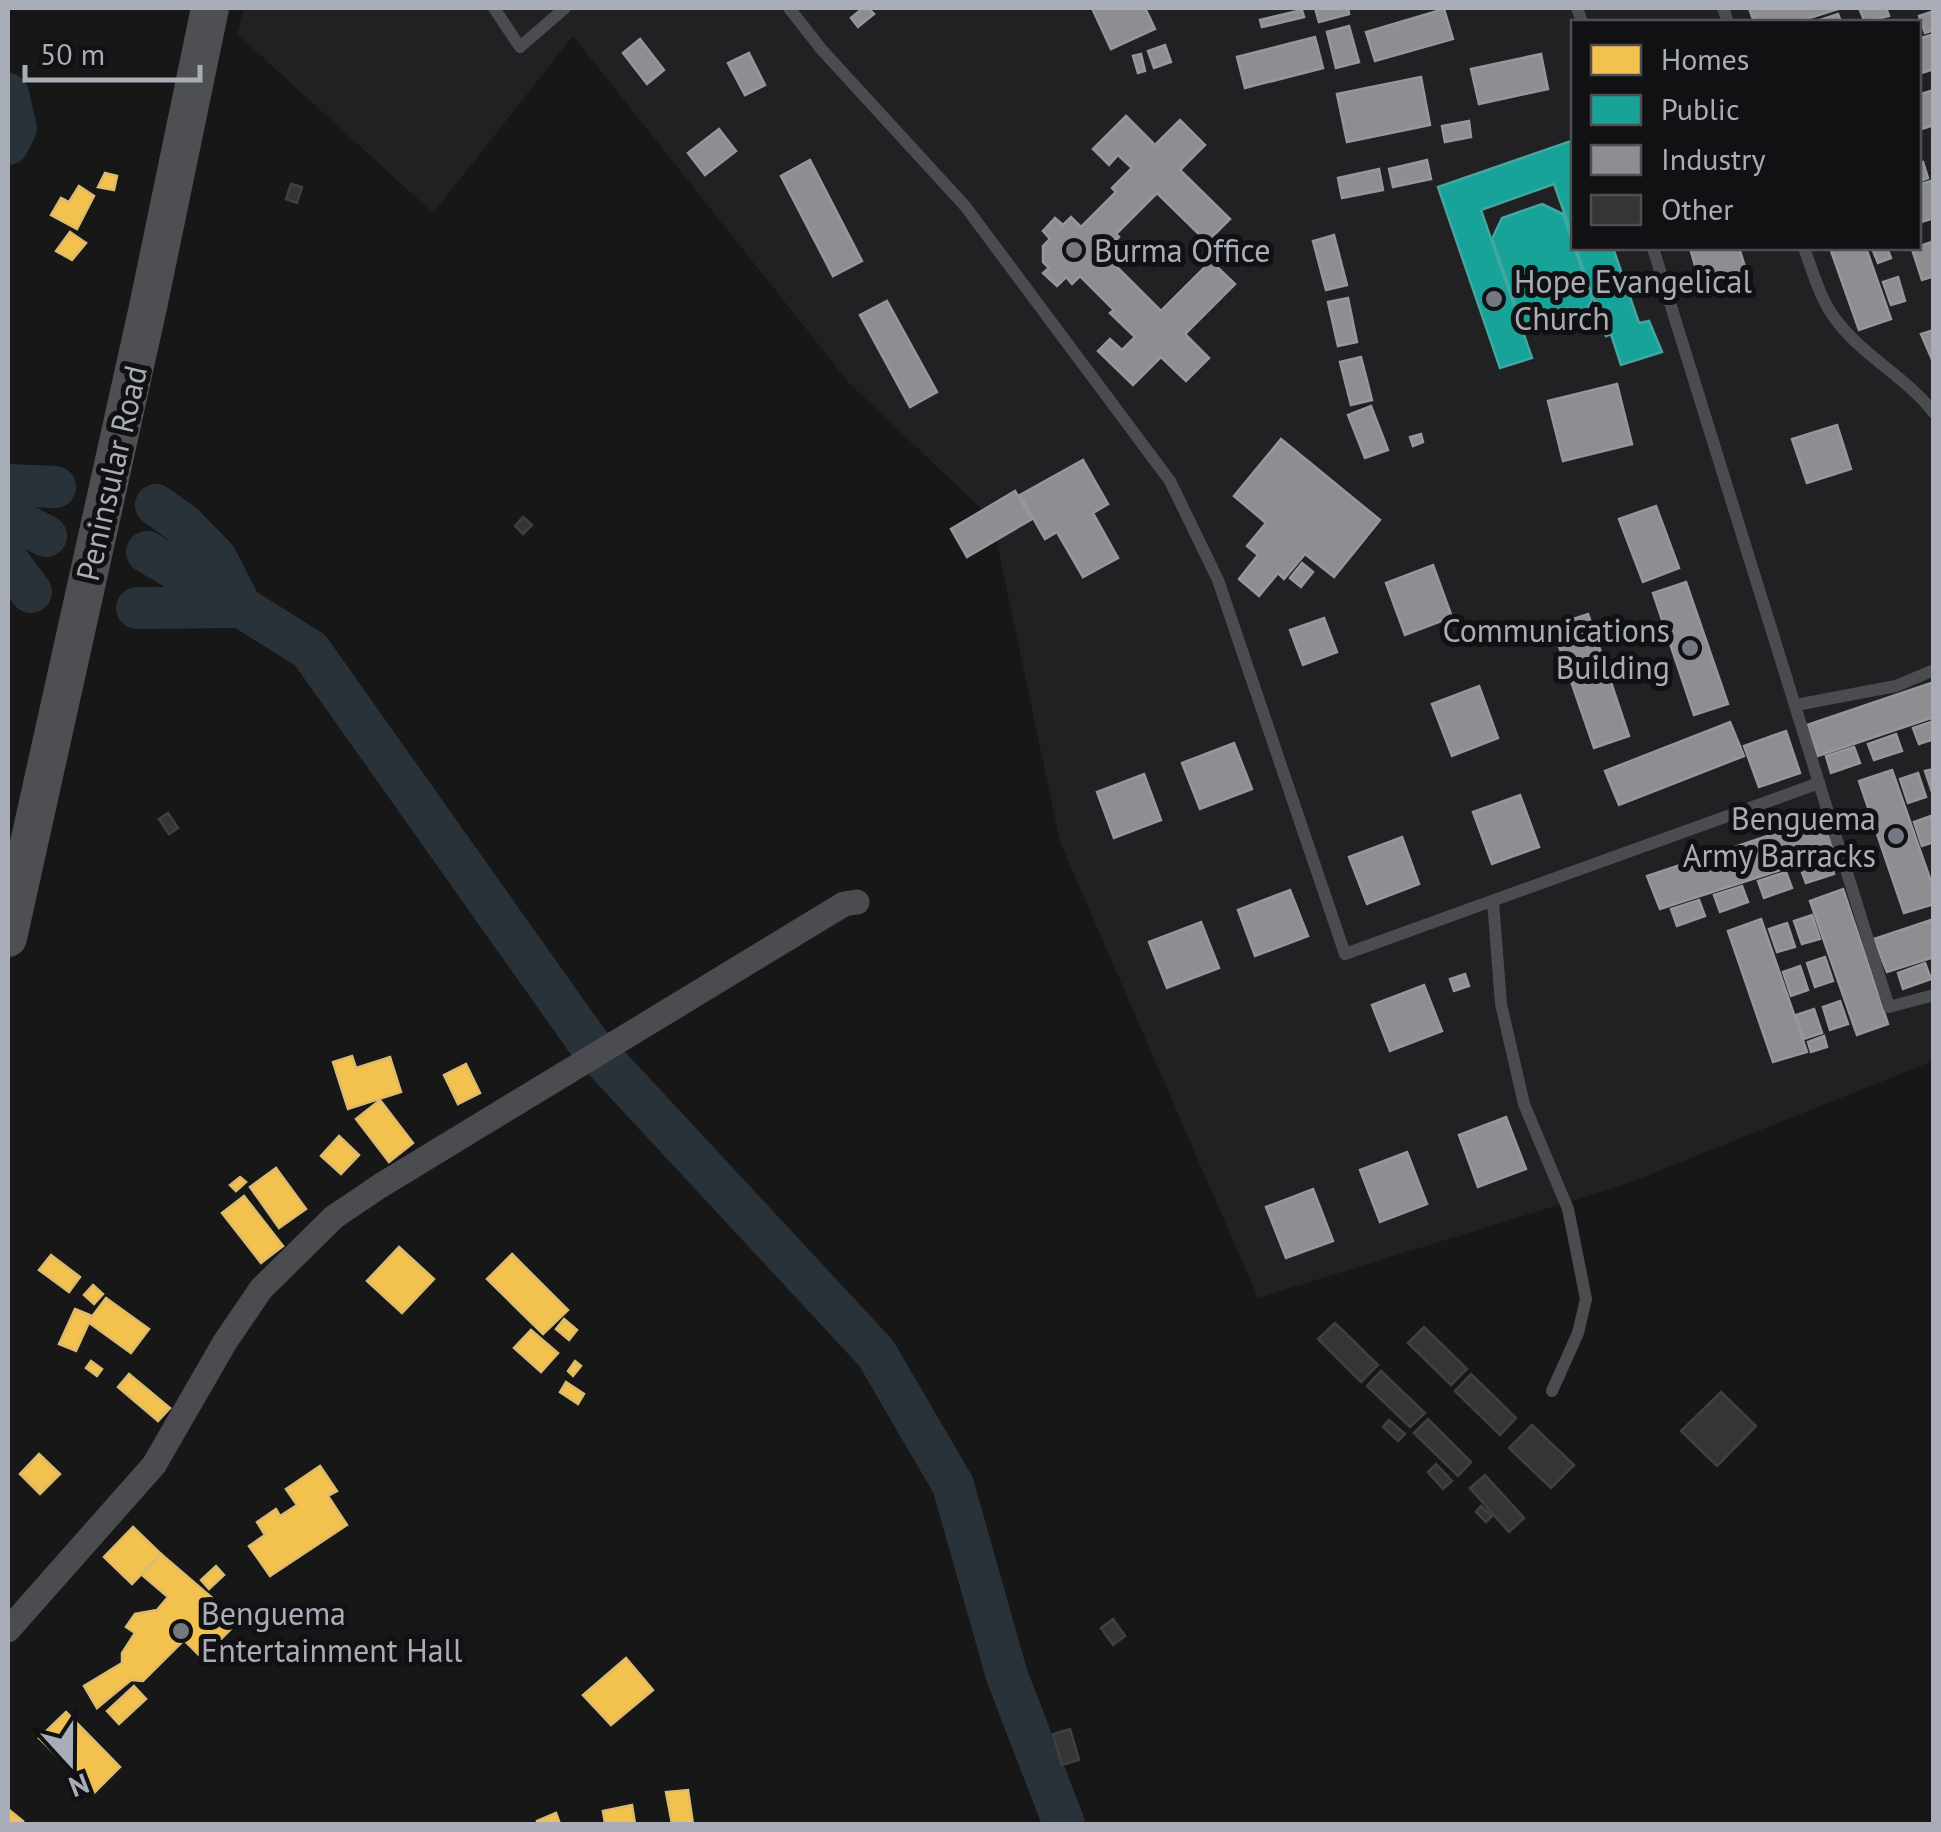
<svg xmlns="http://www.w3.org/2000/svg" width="1941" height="1832" viewBox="0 0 1941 1832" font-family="'PT Sans',sans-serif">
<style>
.built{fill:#212123;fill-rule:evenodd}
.homes{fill:#f2c14e;stroke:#dcbb6e;stroke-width:2.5}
.public{fill:#17a398;stroke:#42a6a2;stroke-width:2.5}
.industry{fill:#8d8d92;stroke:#95979d;stroke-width:2.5}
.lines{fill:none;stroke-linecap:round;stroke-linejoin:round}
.river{stroke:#2a3239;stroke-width:42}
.building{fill:#353536;stroke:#3f4043;stroke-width:2.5}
.lane{stroke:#4b4c50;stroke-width:12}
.street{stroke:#4b4c50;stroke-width:25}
.primary{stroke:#4d4f52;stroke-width:38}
.poi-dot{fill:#757880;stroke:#111113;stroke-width:4}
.labels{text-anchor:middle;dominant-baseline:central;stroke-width:10;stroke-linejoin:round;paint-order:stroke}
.poi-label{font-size:32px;fill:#a8adb8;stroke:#111113;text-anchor:start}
.street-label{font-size:32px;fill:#a8adb8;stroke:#111113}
</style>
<rect width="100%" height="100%" fill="#171717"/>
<path class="built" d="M244,8H1933V1061L1626,1184L1258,1298L1060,842L992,519L849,383L573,36L433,213L237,34ZM1574,22H1918V248H1574Z"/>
<g class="homes">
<path d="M105,173L117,176L114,190L98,187Z"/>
<path d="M79,186L94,196L77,229L51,215L61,198L69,202Z"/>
<path d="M70,232L86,243L72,260L56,251Z"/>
<path d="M352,1056L356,1068L390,1057L401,1092L348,1109L333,1062Z"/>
<path d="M466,1064L480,1093L458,1104L444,1075Z"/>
<path d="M380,1100L413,1143L389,1162L356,1119Z"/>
<path d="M339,1136L359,1155L341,1174L321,1156Z"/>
<path d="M276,1168L306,1209L279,1228L250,1187Z"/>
<path d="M240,1177L246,1182L236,1191L230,1185Z"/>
<path d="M244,1196L283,1246L261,1263L222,1213Z"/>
<path d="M399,1247L434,1279L402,1313L367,1281Z"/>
<path d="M512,1254L568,1310L543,1334L487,1279Z"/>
<path d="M51,1255L80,1277L69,1292L39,1270Z"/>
<path d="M93,1285L103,1294L94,1304L84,1295Z"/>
<path d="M106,1298L149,1329L131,1353L88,1322Z"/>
<path d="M75,1309L92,1316L76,1351L59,1344Z"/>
<path d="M564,1319L577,1330L569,1340L556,1329Z"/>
<path d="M531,1330L558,1353L541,1372L514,1348Z"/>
<path d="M91,1361L102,1369L97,1376L86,1368Z"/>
<path d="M575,1361L581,1366L573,1376L568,1371Z"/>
<path d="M129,1374L170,1408L158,1421L118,1387Z"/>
<path d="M566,1382L584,1394L578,1404L560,1392Z"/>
<path d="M39,1454L60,1474L40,1494L20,1474Z"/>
<path d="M320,1466L337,1491L328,1496L347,1525L270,1576L249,1546L265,1535L257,1522L276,1509L280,1516L297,1505L286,1489Z"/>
<path d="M133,1527L161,1554L132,1584L104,1557Z"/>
<path d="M161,1554L217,1602L213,1610L231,1629L202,1658L184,1640L143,1681L131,1680L97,1708L84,1686L122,1663V1653L135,1633L126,1627L135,1614L157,1610L168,1597L142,1575Z"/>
<path d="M216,1566L224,1575L209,1589L201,1580Z"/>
<path d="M626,1658L653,1690L611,1725L583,1695Z"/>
<path d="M134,1686L146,1699L119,1724L107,1711Z"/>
<path d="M66,1712L120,1767L94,1793L39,1738Z"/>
<path d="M688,1790L693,1824H672L666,1792Z"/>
<path d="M632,1805L635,1824H605L603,1811Z"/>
<path d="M8,1809L23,1821L20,1824H8Z"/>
<path d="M556,1813L560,1824H538L537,1821Z"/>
</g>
<g class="public">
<path d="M1574,140V240L1554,184L1481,210L1532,358L1500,368L1438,187Z"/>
<path d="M1542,204L1563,214L1592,299L1582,319L1542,333L1522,323L1492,239L1502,218Z"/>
<path d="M1576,248H1613L1639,323L1649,321L1662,352L1621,365L1611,334L1606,336Z"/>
</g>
<g class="industry">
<path d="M863,8H868L874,14L858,27L851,18Z"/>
<path d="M1092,8H1145L1155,29L1111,49Z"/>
<path d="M1315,8H1348L1349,14L1319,22Z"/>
<path d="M1749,8H1841L1797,22H1754Z"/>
<path d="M1859,8H1886L1889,16L1865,22Z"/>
<path d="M1444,9L1453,39L1375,61L1366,32Z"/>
<path d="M1302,10L1304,17L1262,27L1260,20Z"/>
<path d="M1934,11V30L1925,33L1919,16Z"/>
<path d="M1838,14L1841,22H1814Z"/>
<path d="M1349,26L1359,62L1336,68L1327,32Z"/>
<path d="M1934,34V69L1918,74V39Z"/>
<path d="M1315,37L1323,68L1245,88L1237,57Z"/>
<path d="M640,39L664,70L647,84L623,53Z"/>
<path d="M1165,45L1171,62L1154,68L1148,51Z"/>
<path d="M749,53L765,85L745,95L728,63Z"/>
<path d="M1141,54L1145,71L1138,73L1133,56Z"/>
<path d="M1541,54L1548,89L1479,104L1471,69Z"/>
<path d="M1421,77L1430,125L1347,142L1337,94Z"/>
<path d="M1934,90V125L1918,130V95Z"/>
<path d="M1126,116L1155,145L1180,120L1205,145L1180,170L1230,219L1207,242L1157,193L1116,234L1119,237L1103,253L1161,311L1211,261L1235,284L1185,334L1209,358L1186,381L1161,357L1133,385L1098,351L1110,339L1122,350L1135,337L1110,313L1114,310L1080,276L1072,284L1066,277L1057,286L1043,273L1049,268L1043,262V246L1050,239L1043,231L1055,218L1063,225L1071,217L1081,227L1116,192L1112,188L1132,168L1118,155L1109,165L1093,149Z"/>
<path d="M1469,121L1471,137L1445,142L1442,126Z"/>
<path d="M719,129L736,151L705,175L688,153Z"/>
<path d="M810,160L862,261L833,276L781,176Z"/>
<path d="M1427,160L1431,179L1393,187L1389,169Z"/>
<path d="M1923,162L1928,178L1918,182V163Z"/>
<path d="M1379,169L1383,190L1342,198L1338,178Z"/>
<path d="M1934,180V218L1918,223V185Z"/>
<path d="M1334,235L1347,285L1326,290L1313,241Z"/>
<path d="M1934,241V276L1922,280L1912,249Z"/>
<path d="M1690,248H1739L1747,273L1701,286Z"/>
<path d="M1830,248H1866L1891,319L1859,330Z"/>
<path d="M1872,248H1887L1891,258L1878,263Z"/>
<path d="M1898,277L1905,301L1891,305L1883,282Z"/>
<path d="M1348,298L1357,342L1338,346L1328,302Z"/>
<path d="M887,301L937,392L910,407L860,315Z"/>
<path d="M1934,330V364L1921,334Z"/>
<path d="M1361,357L1372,400L1351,405L1340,362Z"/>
<path d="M1617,384L1632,444L1563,461L1548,401Z"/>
<path d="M1371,406L1388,450L1365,458L1348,415Z"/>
<path d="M1837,425L1851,469L1807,483L1792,439Z"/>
<path d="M1421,434L1423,442L1413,446L1410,437Z"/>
<path d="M1281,439L1380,520L1334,577L1305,554L1284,579L1278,573L1259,596L1239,579L1258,555L1247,546L1266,523L1234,496Z"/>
<path d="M1083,460L1108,504L1093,513L1118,558L1083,577L1057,532L1045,539L1020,495Z"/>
<path d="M1015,491L1032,519L967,557L951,529Z"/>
<path d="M1656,506L1679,568L1643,582L1619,519Z"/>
<path d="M1302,563L1313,572L1301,587L1290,578Z"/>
<path d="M1433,565L1452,617L1405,635L1386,583Z"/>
<path d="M1686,582L1728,704L1694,715L1653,593Z"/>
<path d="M1588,614L1629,736L1594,748L1552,626Z"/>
<path d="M1324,618L1337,652L1303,665L1290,630Z"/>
<path d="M1934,682V717L1818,756L1807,725Z"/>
<path d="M1479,686L1498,738L1452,756L1432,704Z"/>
<path d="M1934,721V739L1919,744L1913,728Z"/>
<path d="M1730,722L1744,756L1619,805L1605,771Z"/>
<path d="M1786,731L1800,773L1759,787L1744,746Z"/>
<path d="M1896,734L1902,751L1874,760L1868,744Z"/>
<path d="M1234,743L1252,789L1200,809L1182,763Z"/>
<path d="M1854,747L1860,763L1831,773L1826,756Z"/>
<path d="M1934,769V795H1933L1925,771Z"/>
<path d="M1892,770L1934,890V904L1904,913L1859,781Z"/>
<path d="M1918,773L1926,797L1908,803L1900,779Z"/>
<path d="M1144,774L1161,820L1114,838L1097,792Z"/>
<path d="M1520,795L1539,847L1492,864L1473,812Z"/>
<path d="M1828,816L1839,851L1660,909L1647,876Z"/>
<path d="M1931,816L1934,842L1922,846L1914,822Z"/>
<path d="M1402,837L1419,884L1367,904L1349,857Z"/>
<path d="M1829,857L1834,874L1806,883L1800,867Z"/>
<path d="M1786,872L1792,888L1764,898L1758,881Z"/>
<path d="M1742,886L1748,902L1720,912L1714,895Z"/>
<path d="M1843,889L1888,1024L1857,1035L1810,901Z"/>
<path d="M1290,890L1308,936L1255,956L1238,910Z"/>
<path d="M1699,900L1705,916L1677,926L1671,909Z"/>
<path d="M1812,915L1820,939L1802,944L1794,921Z"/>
<path d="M1761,919L1807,1052L1773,1062L1728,931Z"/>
<path d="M1934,919V957L1887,972L1874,939Z"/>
<path d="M1201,922L1219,968L1167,988L1149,942Z"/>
<path d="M1787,923L1795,947L1777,952L1769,929Z"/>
<path d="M1825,957L1833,981L1815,987L1807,963Z"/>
<path d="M1925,963L1931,979L1903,989L1898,973Z"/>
<path d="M1800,966L1808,990L1791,996L1783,972Z"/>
<path d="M1465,974L1469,986L1454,991L1450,979Z"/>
<path d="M1424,985L1442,1031L1390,1051L1372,1005Z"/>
<path d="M1840,1001L1848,1024L1830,1030L1823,1007Z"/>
<path d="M1814,1009L1822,1033L1804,1039L1796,1015Z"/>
<path d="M1824,1036L1827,1047L1811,1052L1808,1042Z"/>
<path d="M1506,1117L1526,1169L1478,1187L1459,1135Z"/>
<path d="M1407,1152L1427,1204L1380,1222L1360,1170Z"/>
<path d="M1313,1189L1333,1241L1286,1258L1266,1207Z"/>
</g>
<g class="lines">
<g class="river">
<path d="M8,94L16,128L8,144"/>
<path d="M8,485L55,487"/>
<path d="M156,505L184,525L216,558L241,607"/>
<path d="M8,517L46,536"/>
<path d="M147,552L241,607"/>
<path d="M8,561L31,592"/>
<path d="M137,608L241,607L310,650L590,1045L876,1353L953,1485L1007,1676L1064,1824"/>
</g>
</g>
<g class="building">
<path d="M291,184L302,187L297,203L286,199Z"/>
<path d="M523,517L532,525L523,534L515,526Z"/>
<path d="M168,813L178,828L169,834L159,819Z"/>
<path d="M1335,1323L1378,1365L1361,1382L1318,1339Z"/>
<path d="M1424,1327L1467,1369L1451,1385L1408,1343Z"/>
<path d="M1381,1371L1425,1413L1410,1427L1367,1386Z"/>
<path d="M1471,1374L1516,1418L1500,1435L1455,1391Z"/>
<path d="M1721,1392L1756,1426L1717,1466L1681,1431Z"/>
<path d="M1428,1419L1471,1462L1458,1476L1414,1433Z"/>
<path d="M1389,1420L1405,1434L1398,1441L1383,1427Z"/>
<path d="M1532,1425L1574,1465L1551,1488L1509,1448Z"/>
<path d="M1436,1464L1452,1481L1443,1489L1428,1472Z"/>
<path d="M1485,1475L1524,1518L1509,1532L1470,1488Z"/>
<path d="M1481,1506L1492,1516L1486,1522L1476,1512Z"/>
<path d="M1113,1619L1125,1636L1113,1645L1101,1628Z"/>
<path d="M1070,1729L1079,1760L1062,1765L1053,1734Z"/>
</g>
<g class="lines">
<g class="lane">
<path d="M494,8L520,47L565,8"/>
<path d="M789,8L822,50L965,206L1170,481L1218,580L1345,954L1819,783L1653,248"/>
<path d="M1577,8L1582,22"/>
<path d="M1723,8L1728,22"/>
<path d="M1804,248C1813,272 1820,299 1836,320C1863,356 1906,377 1934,413"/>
<path d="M1796,705L1896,686L1934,670"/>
<path d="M1819,783L1889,1007L1934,995"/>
<path d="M1493,901L1501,1004L1524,1104L1568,1209L1586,1299L1578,1333L1552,1391"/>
</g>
<path class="street" d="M8,1630L154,1465L225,1342L261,1289L334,1217L380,1186L844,904L857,902"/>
<path class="primary" d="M8,938L148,307L210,8"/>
</g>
<g class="poi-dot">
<circle cx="1074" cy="250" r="10"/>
<circle cx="1494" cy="299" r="10"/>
<circle cx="1690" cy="648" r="10"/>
<circle cx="1896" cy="836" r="10"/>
<circle cx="181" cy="1631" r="10"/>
</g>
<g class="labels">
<g class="poi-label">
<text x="1094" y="250">Burma Office</text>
<text x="1514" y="281">Hope Evangelical<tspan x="1514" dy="37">Church</tspan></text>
<text x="1670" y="630" text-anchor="end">Communications<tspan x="1670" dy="37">Building</tspan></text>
<text x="1876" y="818" text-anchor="end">Benguema<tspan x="1876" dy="37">Army Barracks</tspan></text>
<text x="201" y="1613">Benguema<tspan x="201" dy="37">Entertainment Hall</tspan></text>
</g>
<g class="street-label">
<text transform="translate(111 473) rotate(-77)">Peninsular Road</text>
</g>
</g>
<rect width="1941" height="1832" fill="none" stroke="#a8adb8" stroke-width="20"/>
<rect x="1571" y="20" width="350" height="230" fill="#111113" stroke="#4d4f55" stroke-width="2.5"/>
<rect x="1591" y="45" width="50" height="30" fill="#f2c14e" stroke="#4d4f55" stroke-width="2.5"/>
<text x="1661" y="70" font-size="30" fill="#a8adb8">Homes</text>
<rect x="1591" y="95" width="50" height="30" fill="#17a398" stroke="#4d4f55" stroke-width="2.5"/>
<text x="1661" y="120" font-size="30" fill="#a8adb8">Public</text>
<rect x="1591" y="145" width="50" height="30" fill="#8d8d92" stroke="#4d4f55" stroke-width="2.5"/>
<text x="1661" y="170" font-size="30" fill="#a8adb8">Industry</text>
<rect x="1591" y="195" width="50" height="30" fill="#353536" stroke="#4d4f55" stroke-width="2.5"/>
<text x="1661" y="220" font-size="30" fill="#a8adb8">Other</text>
<g transform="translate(70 1762) rotate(159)" stroke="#111113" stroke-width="8" paint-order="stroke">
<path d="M0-8L18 38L0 25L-18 38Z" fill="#a8adb8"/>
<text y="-15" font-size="28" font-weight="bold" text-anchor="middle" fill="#a8adb8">N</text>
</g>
<path d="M25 65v15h175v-15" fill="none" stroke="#a8adb8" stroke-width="5"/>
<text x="40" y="65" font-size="30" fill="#a8adb8" stroke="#111113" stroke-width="8" paint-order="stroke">50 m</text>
</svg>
